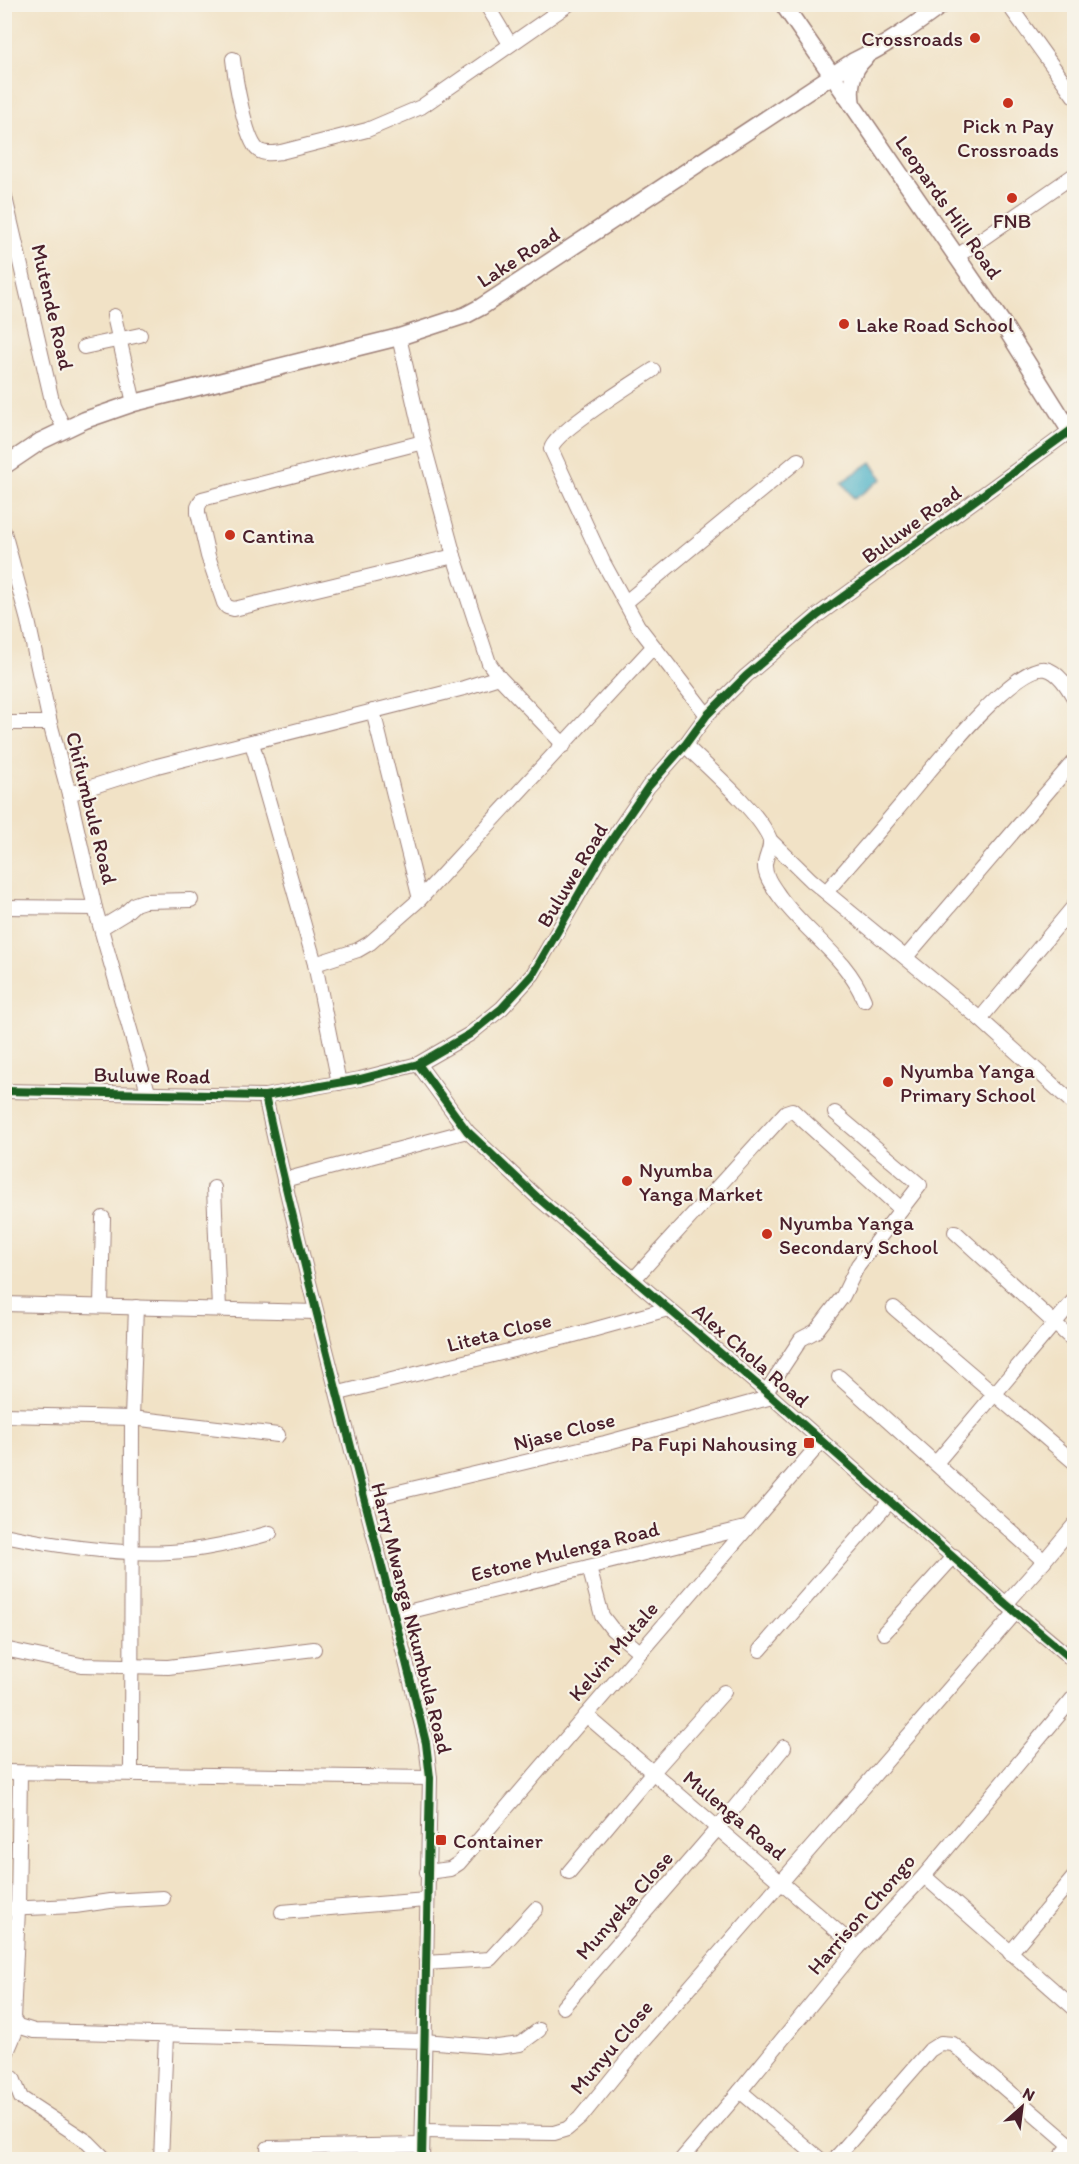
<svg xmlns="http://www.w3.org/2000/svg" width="1079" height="2164" viewBox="0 0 1079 2164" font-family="Itim,sans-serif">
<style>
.water{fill:#48b1c7;stroke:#496879;stroke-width:1.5}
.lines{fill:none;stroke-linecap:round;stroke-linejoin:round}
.minor-casing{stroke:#9e8078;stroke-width:16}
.major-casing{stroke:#9e8078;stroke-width:19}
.minor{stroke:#fff;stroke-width:14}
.major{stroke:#fff;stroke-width:16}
.cycleway-casing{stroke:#f7f3e8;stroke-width:11}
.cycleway{stroke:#1b5e20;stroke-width:8}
.poi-dot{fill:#c8321e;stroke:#f7f3e8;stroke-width:2}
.labels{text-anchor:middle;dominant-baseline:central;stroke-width:4.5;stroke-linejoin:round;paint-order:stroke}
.poi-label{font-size:21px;fill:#4a1f2b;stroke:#f7f3e8;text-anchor:start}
.street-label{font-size:21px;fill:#4a1f2b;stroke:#f7f3e8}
</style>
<rect width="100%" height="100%" fill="#f7f3e8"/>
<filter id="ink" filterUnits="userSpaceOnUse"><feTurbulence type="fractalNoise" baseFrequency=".0167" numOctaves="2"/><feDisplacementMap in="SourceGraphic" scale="12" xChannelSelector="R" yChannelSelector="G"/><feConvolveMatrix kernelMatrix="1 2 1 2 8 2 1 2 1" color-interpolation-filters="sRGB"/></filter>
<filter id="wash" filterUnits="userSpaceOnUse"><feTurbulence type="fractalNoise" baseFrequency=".008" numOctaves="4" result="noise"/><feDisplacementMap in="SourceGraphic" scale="24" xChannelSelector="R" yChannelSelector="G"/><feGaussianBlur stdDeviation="1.35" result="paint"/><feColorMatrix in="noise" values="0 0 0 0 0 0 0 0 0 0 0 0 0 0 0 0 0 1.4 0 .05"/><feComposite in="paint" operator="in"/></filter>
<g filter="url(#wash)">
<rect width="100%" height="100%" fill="#f1e2c6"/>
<path class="water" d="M871,462L882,479L854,499L842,482Z"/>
</g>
<g filter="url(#ink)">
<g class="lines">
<defs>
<g id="minor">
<path d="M486,4L510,44"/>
<path d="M1008,4L1074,96"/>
<path d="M233,59C235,77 245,139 258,150C265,155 273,153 281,152L367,130L421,107L569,4"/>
<path d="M4,193L53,405L64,428"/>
<path d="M956,257L1074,175"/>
<path d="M114,316L134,403"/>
<path d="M399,337L423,442L454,556L489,663L499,677L564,745"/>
<path d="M84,347L140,335"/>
<path d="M653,370C634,383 555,431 551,449L603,562L638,626L707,715"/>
<path d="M423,442L202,499L198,507V513L208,556L224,603L227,607L234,609L454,556"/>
<path d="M4,532L28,621L50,723L69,794L95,908L148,1092"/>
<path d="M626,602L798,460"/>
<path d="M373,711L420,899"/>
<path d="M4,723H50"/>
<path d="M252,743L315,964L339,1083"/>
<path d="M685,745C708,768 756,809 769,837C773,846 766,855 765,864C764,876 773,887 780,897C806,933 847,957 864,1000"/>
<path d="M69,794L157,766L464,688L499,677"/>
<path d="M770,840L811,880L980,1019L1074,1104"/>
<path d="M826,892C849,866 872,839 895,812C917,787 1013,662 1046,669C1059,672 1068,688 1074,698"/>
<path d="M4,907L95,908"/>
<path d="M101,928L124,914L135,904L144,901L191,900"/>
<path d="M906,957L1074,761"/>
<path d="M315,964L358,950L370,943L420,899L653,647"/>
<path d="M980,1019L1074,906"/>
<path d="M418,1064L467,1131L537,1197L772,1397L1006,1604L1074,1661"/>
<path d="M4,1091L265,1096L360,1079L418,1064L470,1034L502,1008L533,974L602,854L648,787L685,745L707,715L746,676L818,615L1070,431"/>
<path d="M265,1096C313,1313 374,1527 426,1743L430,1778L422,2160"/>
<path d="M284,1180L467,1131"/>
<path d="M214,1188L219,1309"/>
<path d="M955,1232L1074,1341"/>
<path d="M634,1279L786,1112L792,1110L901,1209"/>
<path d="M4,1304L316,1312"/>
<path d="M101,1306L103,1218"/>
<path d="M894,1308L1074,1462"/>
<path d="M839,1377L1044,1561L1074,1525"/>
<path d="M766,1392L801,1339L816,1331L843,1296L858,1265L920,1185L835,1113"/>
<path d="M339,1393L574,1335L668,1309"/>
<path d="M4,1415L132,1418L278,1435"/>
<path d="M936,1463L1074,1300"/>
<path d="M365,1500L605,1443L772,1397"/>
<path d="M4,1535C57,1546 117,1555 170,1552C198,1551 243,1541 270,1533"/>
<path d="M589,1567L602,1616L612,1629L640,1652"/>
<path d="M1006,1604L1044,1561"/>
<path d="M395,1615L745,1528"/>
<path d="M884,1633L954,1556"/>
<path d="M4,1649L81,1665L168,1667L314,1649"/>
<path d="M760,1650L891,1500"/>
<path d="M586,1715L857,1948"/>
<path d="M4,1772L430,1778"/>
<path d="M20,1773L18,1909L13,2019L18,2026L34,2031L424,2041L498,2047L520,2044L539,2030"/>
<path d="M131,1773L132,1418L136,1307"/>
<path d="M427,1872L450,1869L459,1863L822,1441"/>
<path d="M569,1872L652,1773L724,1692"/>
<path d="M924,1876L1074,2008"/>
<path d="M4,1909L75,1906L110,1901L163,1898"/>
<path d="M282,1912L426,1900"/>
<path d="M1010,1953L1074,1877"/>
<path d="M426,1963L490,1959L536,1909"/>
<path d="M563,2007L717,1829L784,1747"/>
<path d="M4,2059L18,2026"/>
<path d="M4,2071L13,2078L21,2098L88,2142L106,2160"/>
<path d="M740,2091L821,2160"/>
<path d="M423,2131L554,2133L567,2129L580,2118L637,2048L1016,1612"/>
<path d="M268,2148L422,2145"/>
<path d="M161,2160L166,2035"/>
<path d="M681,2160L740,2091L857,1948L924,1876L1074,1697"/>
<path d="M834,2160L930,2050L941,2043L953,2044L1074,2148"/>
<path d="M1058,2160L1071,2145"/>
</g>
<g id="major">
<path d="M783,4L1001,321L1074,437"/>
<path d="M852,105C849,87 851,71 865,58"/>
<path d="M4,466L41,441L85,420L134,403L399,337L466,315L481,307L854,61C886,46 915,25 943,4"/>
</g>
</defs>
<use href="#minor" class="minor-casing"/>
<use href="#major" class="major-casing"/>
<use href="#minor" class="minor"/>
<use href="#major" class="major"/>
<defs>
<g id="cycleway">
<path d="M418,1064L467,1131L537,1197L772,1397L1006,1604L1074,1661"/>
<path d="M4,1091L265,1096L360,1079L418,1064L470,1034L502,1008L533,974L602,854L648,787L685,745L707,715L746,676L818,615L1070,431"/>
<path d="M265,1096C313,1313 374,1527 426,1743L430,1778L422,2160"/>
</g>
</defs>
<use href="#cycleway" class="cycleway-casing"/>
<use href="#cycleway" class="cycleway"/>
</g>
</g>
<g class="poi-dot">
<circle cx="975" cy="38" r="6"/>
<circle cx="1008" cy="103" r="6"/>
<circle cx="1012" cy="198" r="6"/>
<circle cx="844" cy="324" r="6"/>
<circle cx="230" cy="535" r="6"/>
<circle cx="888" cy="1082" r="6"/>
<circle cx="627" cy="1181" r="6"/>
<circle cx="767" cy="1234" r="6"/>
<rect x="803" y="1437" width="12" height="12" rx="3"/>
<rect x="435" y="1834" width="12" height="12" rx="3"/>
</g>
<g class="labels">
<g class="poi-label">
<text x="963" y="38" text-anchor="end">Crossroads</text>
<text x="1008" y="125" text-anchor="middle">Pick n Pay<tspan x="1008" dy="24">Crossroads</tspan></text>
<text x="1012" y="220" text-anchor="middle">FNB</text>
<text x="856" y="324">Lake Road School</text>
<text x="242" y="535">Cantina</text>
<text x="900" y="1070">Nyumba Yanga<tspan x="900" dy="24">Primary School</tspan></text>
<text x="639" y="1169">Nyumba<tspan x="639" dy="24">Yanga Market</tspan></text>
<text x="779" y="1222">Nyumba Yanga<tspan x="779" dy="24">Secondary School</tspan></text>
<text x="797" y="1443" text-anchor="end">Pa Fupi Nahousing</text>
<text x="453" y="1840">Container</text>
</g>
<g class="street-label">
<text transform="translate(949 207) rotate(55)">Leopards Hill Road</text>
<text transform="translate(518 257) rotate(-33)">Lake Road</text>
<text transform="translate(53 307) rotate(77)">Mutende Road</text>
<text transform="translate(911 524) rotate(-36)">Buluwe Road</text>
<text transform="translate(92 808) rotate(76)">Chifumbule Road</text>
<text transform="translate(572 875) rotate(-59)">Buluwe Road</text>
<text transform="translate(152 1075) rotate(1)">Buluwe Road</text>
<text transform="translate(499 1332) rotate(-14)">Liteta Close</text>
<text transform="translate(751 1355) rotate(41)">Alex Chola Road</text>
<text transform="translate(564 1431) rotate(-14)">Njase Close</text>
<text transform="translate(565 1551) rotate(-14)">Estone Mulenga Road</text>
<text transform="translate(412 1618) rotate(76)">Harry Mwanga Nkumbula Road</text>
<text transform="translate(613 1651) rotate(-49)">Kelvin Mutale</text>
<text transform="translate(735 1815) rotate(40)">Mulenga Road</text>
<text transform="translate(624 1905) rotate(-49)">Munyeka Close</text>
<text transform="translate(861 1914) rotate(-49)">Harrison Chongo</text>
<text transform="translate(611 2047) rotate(-50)">Munyu Close</text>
</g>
</g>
<rect width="1079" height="2164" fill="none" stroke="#f7f3e8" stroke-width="24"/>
<g transform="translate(1022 2107) rotate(28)" stroke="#f7f3e8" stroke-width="4.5" paint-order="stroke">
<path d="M0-4.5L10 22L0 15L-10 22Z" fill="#4a1f2b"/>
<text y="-9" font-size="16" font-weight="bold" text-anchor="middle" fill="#4a1f2b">N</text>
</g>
</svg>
